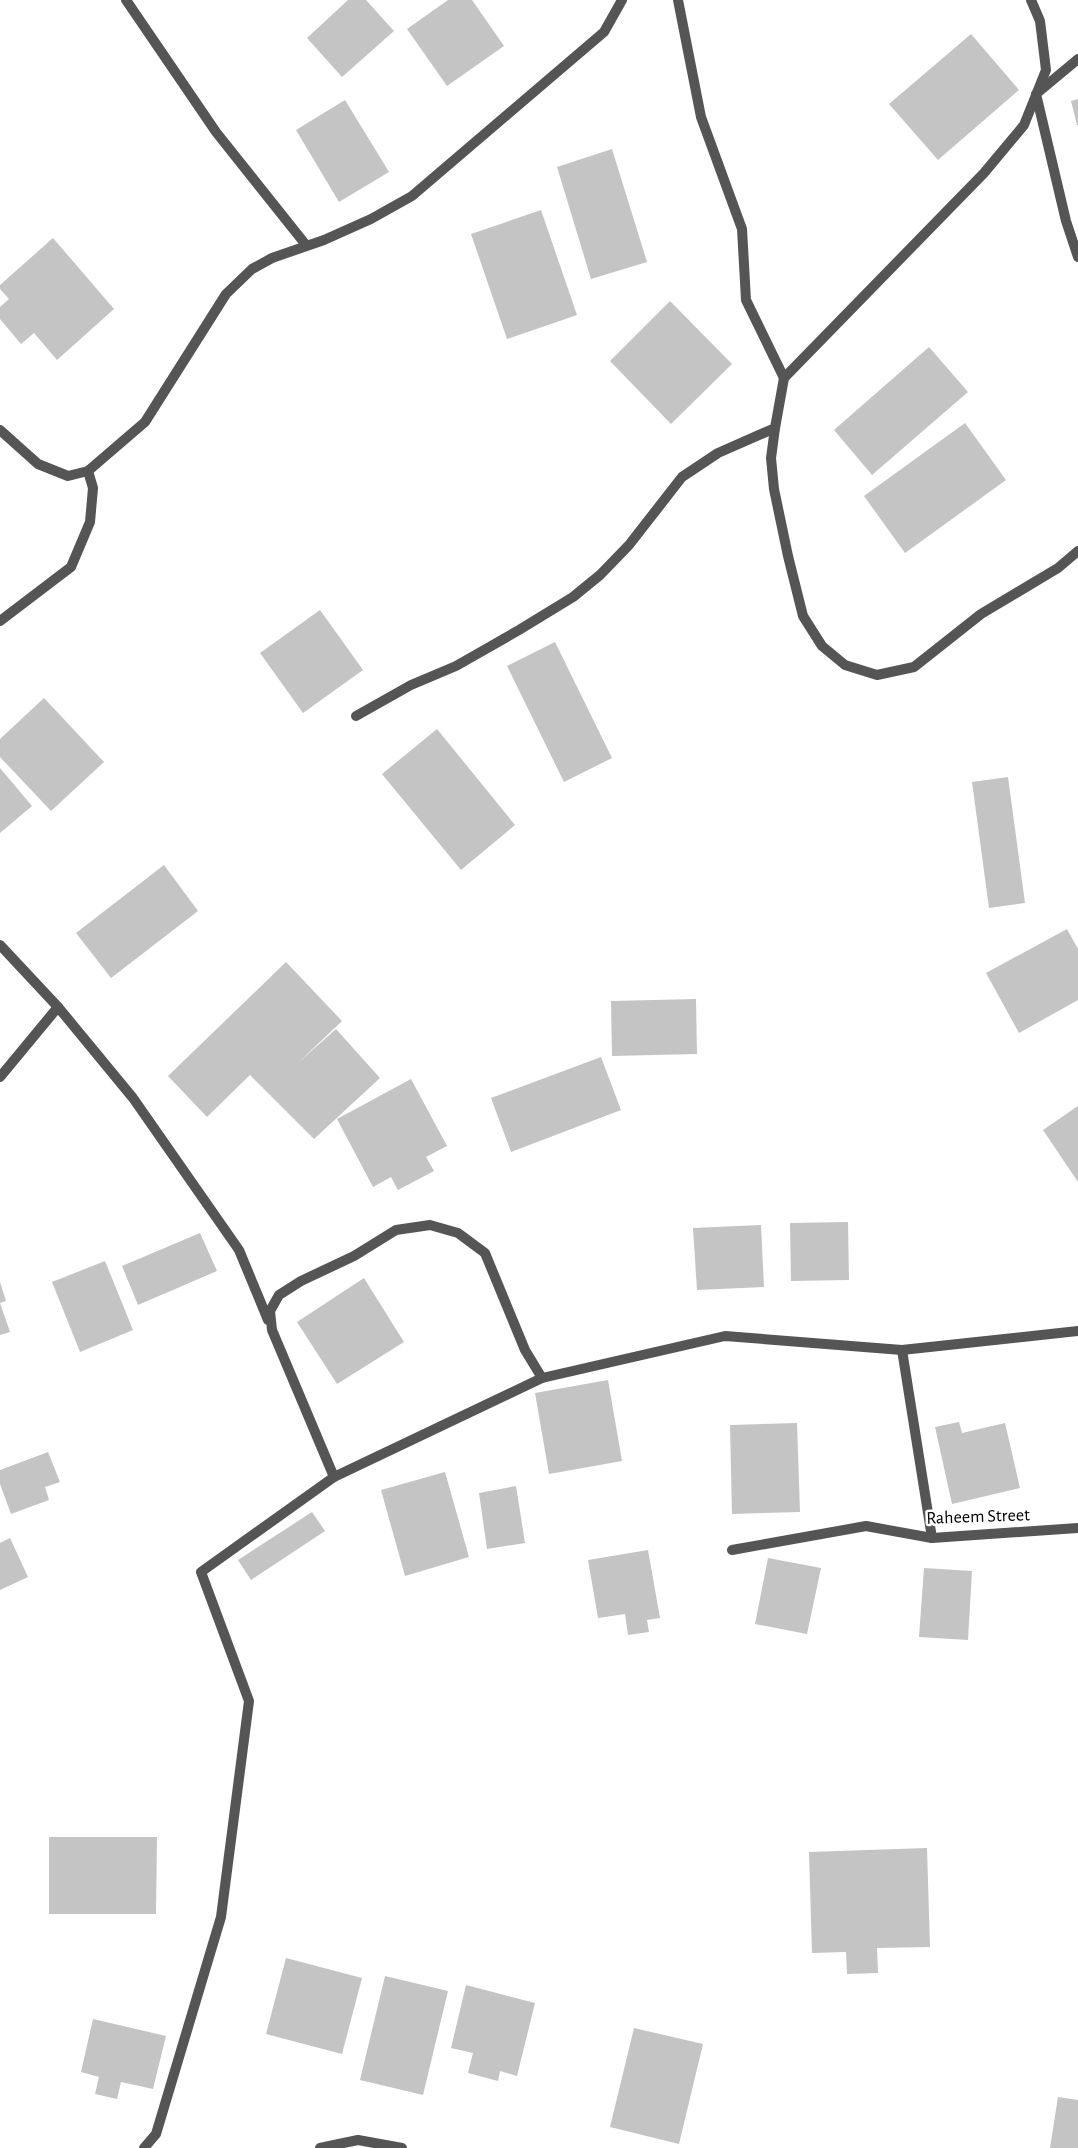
<svg xmlns="http://www.w3.org/2000/svg" width="1078" height="2148" viewBox="0 0 1078 2148" font-family="'Alegreya Sans',sans-serif">
<style>
.building{fill:#c4c4c4}
.lines{fill:none;stroke-linecap:round;stroke-linejoin:round}
.street{stroke:#555;stroke-width:10}
.labels{text-anchor:middle;dominant-baseline:central;stroke-width:5;stroke-linejoin:round;paint-order:stroke}
.street-label{font-size:18px;fill:#000;stroke:#fff}
</style>
<rect width="100%" height="100%" fill="#fff"/>
<g class="building">
<path d="M348,0H366L394,31L342,77L307,38Z"/>
<path d="M448,0H472L504,46L447,86L407,29Z"/>
<path d="M971,34L1019,90L938,160L889,104Z"/>
<path d="M1078,99V125H1077L1071,101Z"/>
<path d="M345,100L389,172L339,202L296,130Z"/>
<path d="M612,149L647,262L591,279L557,167Z"/>
<path d="M541,210L577,315L507,339L471,234Z"/>
<path d="M53,238L114,309L57,360L34,333L21,344L0,319V307L9,299L0,289V285Z"/>
<path d="M670,301L732,364L671,424L610,361Z"/>
<path d="M929,347L968,392L872,475L834,430Z"/>
<path d="M965,423L1006,480L905,553L864,496Z"/>
<path d="M320,610L363,670L303,713L260,653Z"/>
<path d="M555,642L612,758L564,782L507,666Z"/>
<path d="M44,698L104,762L51,811L0,757V739Z"/>
<path d="M437,729L515,825L461,870L382,774Z"/>
<path d="M0,768L32,806L0,833Z"/>
<path d="M1008,777L1025,903L989,908L972,782Z"/>
<path d="M164,865L198,911L111,978L76,933Z"/>
<path d="M1067,929L1078,949V1000L1019,1033L986,973Z"/>
<path d="M286,962L342,1021L298,1063L336,1029L380,1078L314,1139L250,1075L207,1117L168,1076Z"/>
<path d="M696,999L697,1054L612,1056L611,1001Z"/>
<path d="M601,1057L621,1110L511,1152L491,1098Z"/>
<path d="M411,1079L447,1146L426,1157L434,1171L398,1190L391,1177L373,1187L337,1119Z"/>
<path d="M1078,1106V1182L1043,1130Z"/>
<path d="M848,1222L849,1280L791,1281L790,1223Z"/>
<path d="M761,1225L764,1287L697,1290L693,1228Z"/>
<path d="M200,1233L217,1271L138,1305L122,1266Z"/>
<path d="M105,1261L133,1330L80,1352L52,1282Z"/>
<path d="M364,1278L404,1342L337,1384L297,1322Z"/>
<path d="M0,1282L6,1301L0,1303Z"/>
<path d="M0,1303L10,1332L0,1335Z"/>
<path d="M608,1380L622,1461L549,1474L535,1393Z"/>
<path d="M959,1422L962,1433L1005,1423L1020,1488L952,1504L935,1427Z"/>
<path d="M797,1423L800,1512L732,1514L730,1425Z"/>
<path d="M48,1452L60,1482L45,1487L49,1500L11,1514L0,1484V1470Z"/>
<path d="M445,1472L469,1557L405,1576L381,1490Z"/>
<path d="M516,1486L525,1543L487,1549L479,1493Z"/>
<path d="M312,1512L325,1531L251,1580L238,1560Z"/>
<path d="M10,1538L28,1577L0,1590V1543Z"/>
<path d="M648,1550L660,1618L647,1620L649,1632L628,1635L625,1614L598,1618L588,1560Z"/>
<path d="M768,1558L821,1568L807,1634L755,1624Z"/>
<path d="M924,1568L972,1571L968,1640L919,1637Z"/>
<path d="M49,1837H157L156,1914H49Z"/>
<path d="M927,1848L930,1947L877,1948L878,1973L847,1974L846,1952L812,1953L809,1852Z"/>
<path d="M286,1958L362,1978L342,2054L266,2034Z"/>
<path d="M385,1976L448,1991L423,2095L360,2080Z"/>
<path d="M466,1985L535,2003L517,2076L500,2071L498,2081L468,2073L473,2053L451,2048Z"/>
<path d="M93,2019L166,2036L153,2089L121,2082L117,2099L95,2094L99,2077L81,2072Z"/>
<path d="M634,2028L703,2044L679,2144L610,2127Z"/>
<path d="M1058,2097L1078,2100V2148H1050Z"/>
</g>
<g class="lines">
<g class="street">
<path d="M126,0L216,132L306,245"/>
<path d="M678,0L701,117L742,229L746,300L784,378"/>
<path d="M1078,59L1036,94L1066,221L1078,257"/>
<path d="M775,428L771,458L774,489L788,556L803,616L822,646L845,665L877,675L914,667L981,614L1058,568L1078,551"/>
<path d="M0,430L38,464L68,476L88,471L145,422L226,294L252,269L272,258L324,240L371,219L412,196L604,32L622,0"/>
<path d="M0,621L71,567L90,522L93,488L88,471"/>
<path d="M356,716L411,685L456,666L519,630L573,597L600,575L629,545L682,477L718,453L775,428L784,378L984,173L1024,125L1046,70L1040,21L1031,0"/>
<path d="M0,945L58,1007L133,1098L239,1250L268,1320"/>
<path d="M0,1077L58,1007"/>
<path d="M902,1350L932,1538"/>
<path d="M334,1477L272,1330L270,1311L279,1295L301,1281L354,1256L396,1230L430,1225L458,1233L485,1253L525,1350L542,1378L725,1336L902,1350L1078,1331"/>
<path d="M732,1550L866,1526L932,1538L1078,1528"/>
<path d="M144,2148L156,2134L221,1917L249,1701L201,1572L334,1477L542,1378"/>
<path d="M320,2148L358,2140L402,2148"/>
</g>
</g>
<g class="labels">
<g class="street-label">
<text transform="translate(978 1517) rotate(-2)">Raheem Street</text>
</g>
</g>
</svg>
